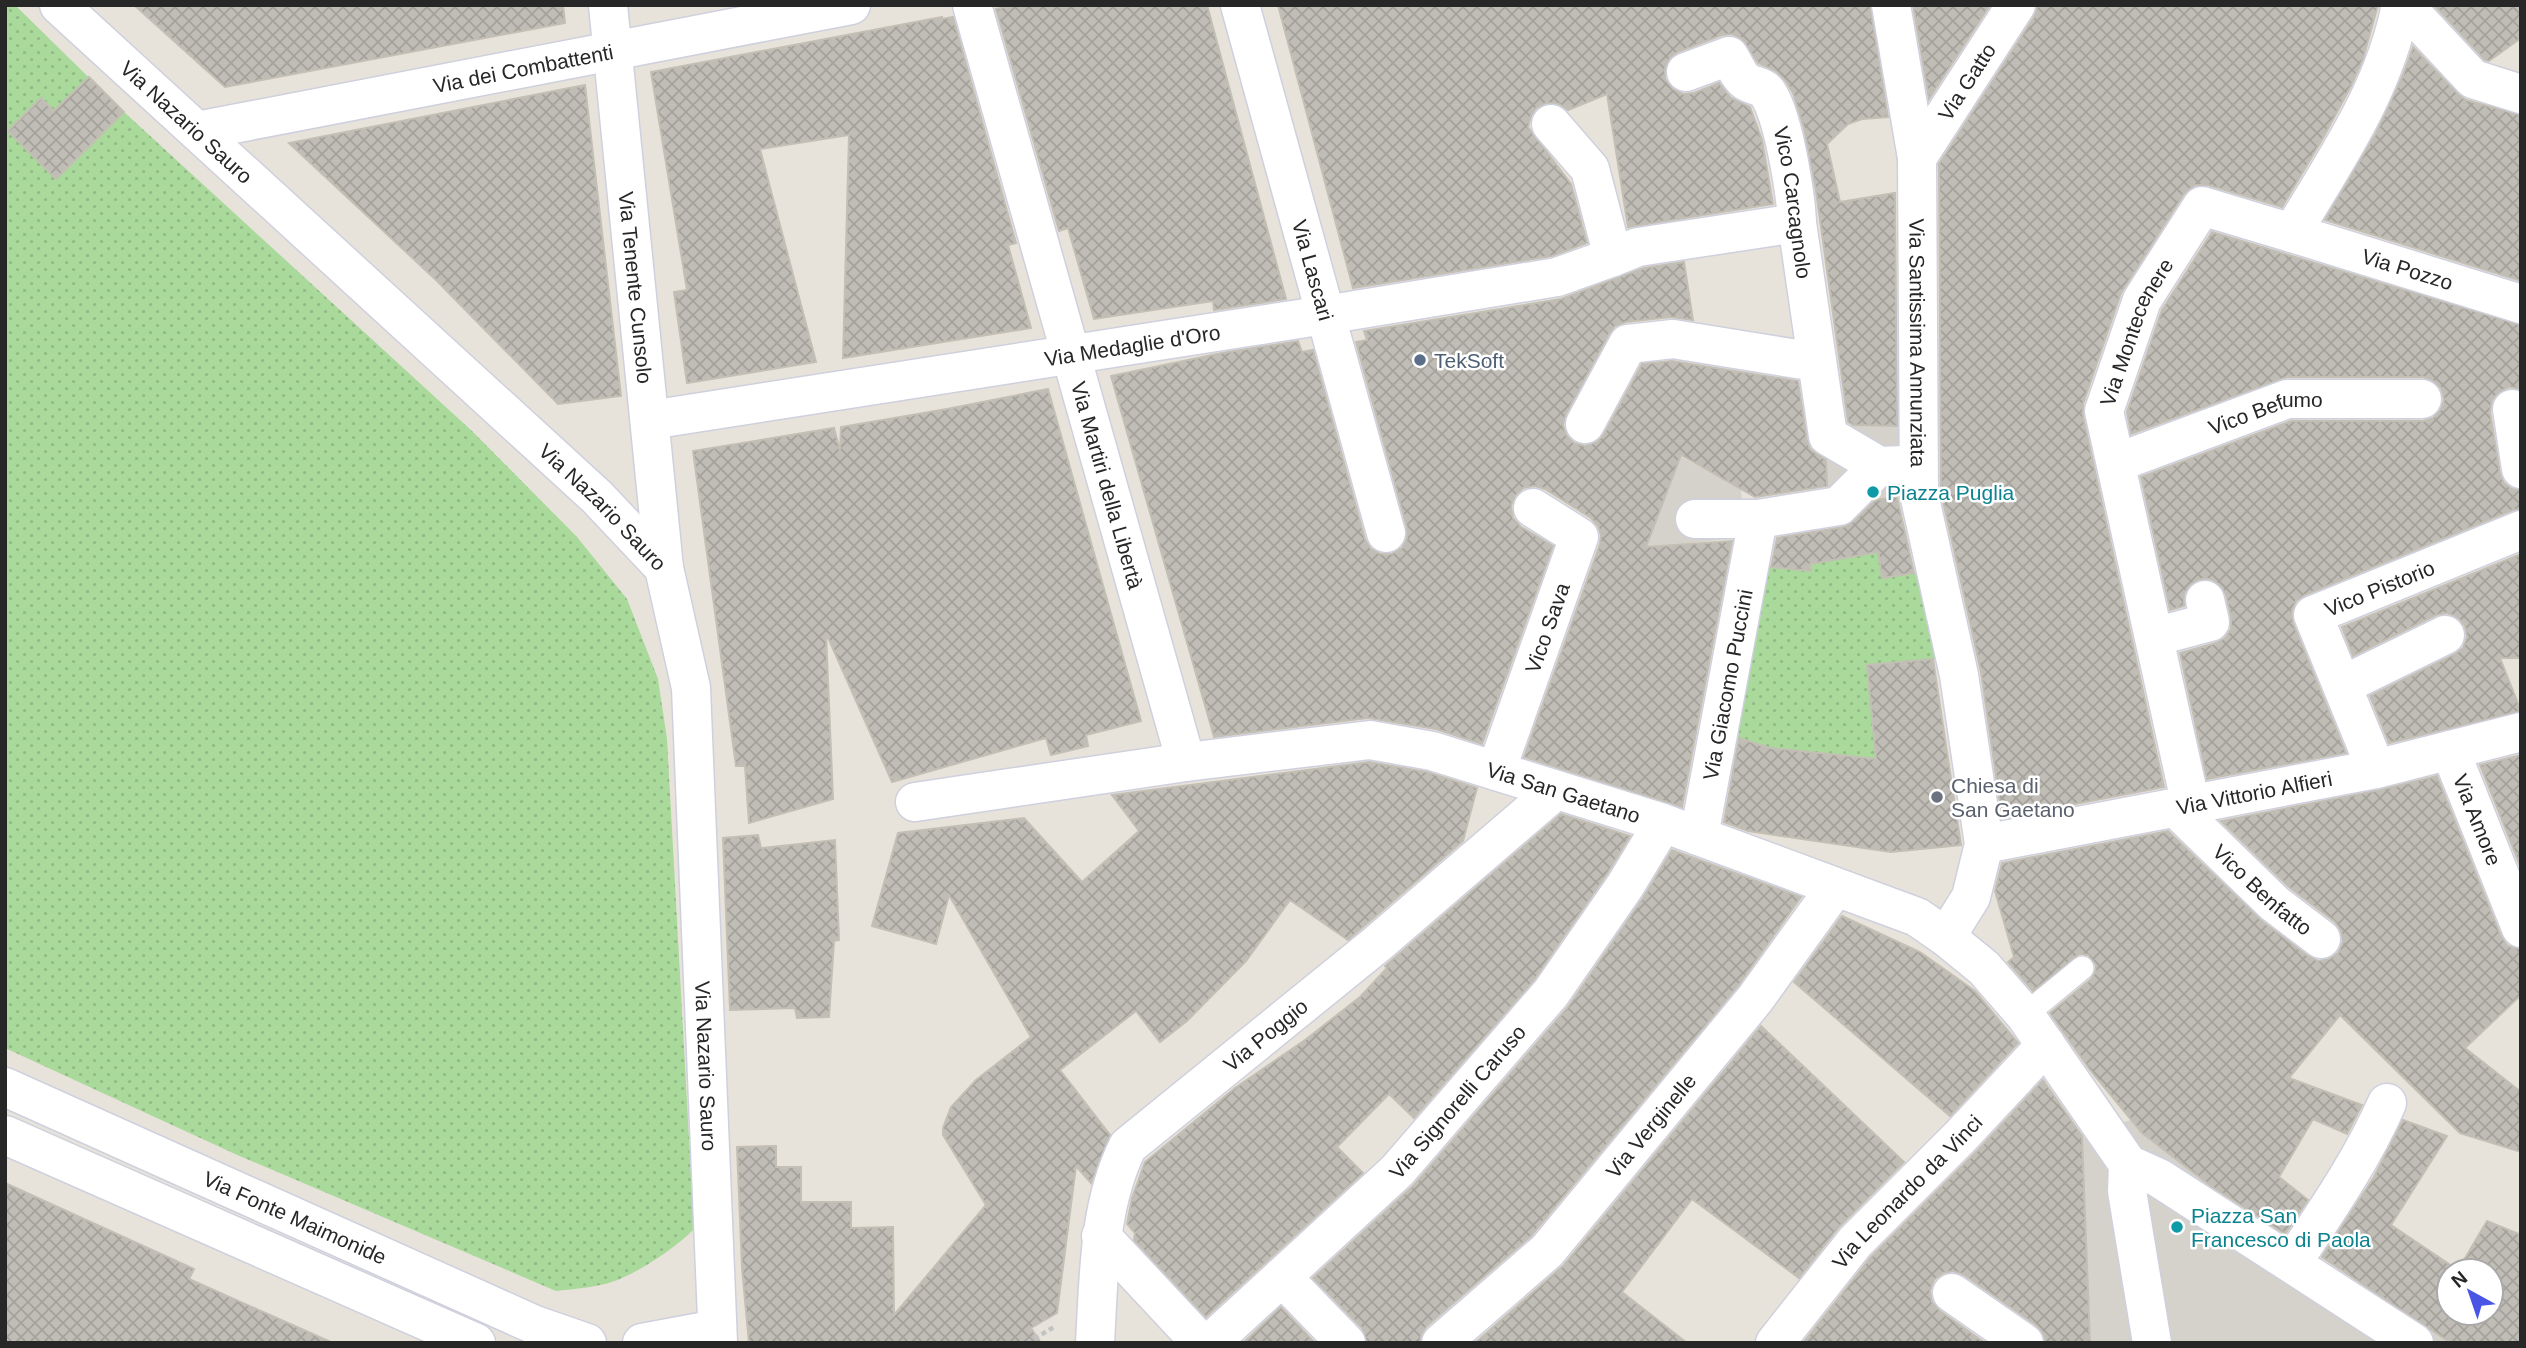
<svg xmlns="http://www.w3.org/2000/svg" width="2526" height="1348" viewBox="0 0 2526 1348" font-family="Helvetica,sans-serif">
<style>
.grass{fill:url(#grass-dots)}
.plaza{fill:#d5d2cc}
.building{fill:url(#building-cross-hatch);stroke:#c3bfb4;stroke-width:2;fill-rule:evenodd}
.lines{fill:none;stroke-linecap:round;stroke-linejoin:round}
.service-casing{stroke:#cfd0de;stroke-width:25}
.minor-casing{stroke:#cfd0de;stroke-width:41}
.tertiary-casing{stroke:#cfd0de;stroke-width:41}
.path{stroke:#c3c3c3;stroke-width:4.5;stroke-dasharray:5 3.5;stroke-linecap:butt}
.service{stroke:#fff;stroke-width:23}
.minor{stroke:#fff;stroke-width:38}
.tertiary{stroke:#fff;stroke-width:38}
.service-dot{fill:#5c6f8a;stroke:#fff;stroke-width:2.5}
.culture-dot{fill:#0f9aa8;stroke:#fff;stroke-width:2.5}
.worship-dot{fill:#6b7280;stroke:#fff;stroke-width:2.5}
.labels{text-anchor:middle;dominant-baseline:central;stroke-width:5;stroke-linejoin:round;paint-order:stroke}
.street-label{font-size:21px;fill:#272727;stroke:#fff}
.service-label{font-size:21px;fill:#4e5e75;stroke:#fff;text-anchor:start}
.culture-label{font-size:21px;fill:#0d838f;stroke:#fff;text-anchor:start}
.worship-label{font-size:21px;fill:#5b616d;stroke:#fff;text-anchor:start}
</style>
<defs>
<pattern id="grass-dots" width="8" height="8" patternUnits="userSpaceOnUse" patternTransform="scale(1.75)"><rect width="8" height="8" fill="#a9d99b"/><path d="M2 2h.1M6 6h.1" fill="none" stroke="#91ba86" stroke-width="1.8" stroke-linecap="round"/></pattern>
<pattern id="building-cross-hatch" width="8" height="8" patternUnits="userSpaceOnUse" patternTransform="scale(1.75)"><rect width="8" height="8" fill="#c0bdb6"/><path d="M0 0l8 8M0 8l8-8" fill="none" stroke="#a5a29c"/></pattern>
</defs>
<rect width="100%" height="100%" fill="#e8e3da"/>
<g class="grass">
<path d="M5,5H15L124,112L472,431L577,537L627,599L658,679L667,739L694,1229C676,1248 631,1278 605,1284C589,1288 572,1289 556,1291L235,1154L5,1048Z"/>
<path d="M1878,552L1882,578L1922,572L1939,659L1867,665L1878,772L1810,787L1815,752L1770,748L1729,735L1766,566L1811,571L1810,564Z"/>
</g>
<g class="plaza">
<path d="M1815,413L1840,425L1903,426L1908,495L1878,500L1879,510L1770,526L1745,537L1682,544L1672,573L1636,539L1643,542L1681,457L1741,489L1742,502L1828,498L1826,473H1819L1816,452Z"/>
<path d="M2131,1120L2144,1134L2245,1212L2451,1343H2090L2082,1133Z"/>
</g>
<g class="building">
<path d="M134,5H563L565,23L225,87Z"/>
<path d="M1013,5H1207L1286,299L1214,310L1213,301L1094,319L1068,228L1059,231L996,9Z"/>
<path d="M1278,5H1870L1888,117L1862,119L1848,124L1827,144L1840,202L1895,193L1897,426L1853,425L1848,422L1816,191L1804,128L1793,93L1785,80L1776,71L1758,63L1741,38L1732,34L1722,35L1678,52L1670,58L1665,68V79L1673,89L1683,94L1694,93L1719,83L1731,98L1750,107L1762,140L1773,204L1628,227L1607,94L1568,110L1559,104L1546,103L1536,108L1531,116L1528,127L1571,184L1587,243L1552,256L1353,288Z"/>
<path d="M1913,5H1990L1929,99Z"/>
<path d="M2038,5H2378L2363,59L2351,86L2322,140L2282,207L2208,185H2195L2184,194L2121,293L2083,404V416L2164,787L2002,818L1981,672L1941,492L1939,164L2034,17Z"/>
<path d="M2434,5H2521V38L2489,61L2485,60Z"/>
<path d="M942,17V19L953,17L1016,243L1008,245L1031,328L843,358L849,135L760,149L816,362L687,383L674,292L687,290L651,72Z"/>
<path d="M2413,47L2458,94L2466,100L2521,115V281L2325,220L2376,133L2403,75Z"/>
<path d="M89,77L124,112L56,179L8,131L41,98L54,111Z"/>
<path d="M585,85L621,396L558,404L436,280L289,143Z"/>
<path d="M2212,232L2521,325V389L2509,387L2499,392L2492,400L2490,412L2500,473L2504,483L2512,489L2521,490V509L2513,510L2305,595L2296,601L2292,611L2293,623L2346,753L2207,779L2180,653L2216,643L2225,638L2231,629V617L2226,595L2221,586L2211,579H2200L2191,584L2184,594V606L2170,610L2141,477L2291,421H2423L2433,418L2441,409L2444,400L2441,388L2432,380L2423,377H2287L2131,434L2127,412L2162,310Z"/>
<path d="M1684,262L1693,320L1671,317L1626,322L1615,326L1609,334L1566,414L1563,425L1567,436L1574,443L1585,446L1597,442L1604,434L1642,364L1672,361L1798,381L1807,440L1810,449L1826,460L1827,486L1755,497L1681,455L1646,547L1732,541L1682,807L1524,757L1600,544L1601,535L1598,526L1591,518L1545,489L1535,486L1523,488L1515,496L1511,506L1513,518L1521,527L1553,546L1482,744L1436,729L1368,718L1214,737L1111,376L1222,353L1298,341L1302,352L1313,350L1365,539L1371,549L1381,554H1391L1402,548L1407,538V528L1356,342L1367,340L1364,331L1561,299L1644,268Z"/>
<path d="M1048,389L1141,721L1086,735L1088,746L1051,755L1046,738L892,782L826,633L833,799L749,823L745,766H736L693,451L834,428L840,451L841,427L947,409Z"/>
<path d="M1897,497L1914,573L1882,578L1878,552L1810,564L1811,571L1771,567L1777,538L1843,527L1854,521L1876,500Z"/>
<path d="M2521,554V658H2500L2521,711L2389,743L2370,696L2455,654L2463,648L2467,637L2465,626L2457,617L2447,613L2436,615L2353,656L2342,627Z"/>
<path d="M1933,659L1961,845L1891,852L1748,831L1724,822L1739,738L1770,748L1876,759L1867,665Z"/>
<path d="M2521,755V868L2480,765Z"/>
<path d="M1369,762L1427,772L1477,788L1463,841L1348,940L1290,900L1246,961L1187,1021L1160,1042L1136,1011L1060,1070L1110,1135L1091,1183L1076,1166L1057,1313L1031,1328L1041,1343H749L742,1268L737,1147L776,1146V1167H801V1202H851V1228L893,1227L894,1315L986,1205L943,1135V1128L951,1107L976,1080L1031,1037L949,895L936,944L872,926L898,833L1024,818L1082,882L1139,831L1112,795Z"/>
<path d="M2437,776L2501,936L2508,946L2521,949V995L2465,1048L2521,1092V1152L2460,1133L2340,1015L2289,1078L2362,1105L2347,1134L2313,1119L2279,1177L2308,1200L2285,1234L2211,1186L2142,1133L2090,1070L2050,1013L2091,979L2095,972L2096,965L2088,955L2079,954L2033,991L2008,962L2014,957L1995,891L2002,863L2168,831L2262,921L2308,956L2318,961L2329,959L2338,953L2343,942L2341,931L2335,922L2289,887L2221,821L2380,790Z"/>
<path d="M1561,814L1630,836L1607,874L1534,980L1414,1118L1389,1094L1337,1147L1363,1173L1206,1317L1134,1240L1135,1233L1127,1224L1132,1198L1145,1162L1235,1088L1305,1040L1360,997L1387,968L1385,966Z"/>
<path d="M758,835L761,848L835,840L839,940L834,941L829,1017L797,1018L795,1008L730,1010L723,838Z"/>
<path d="M1672,850L1801,897L1738,986L1531,1236L1427,1326L1421,1335L1420,1343H1367L1362,1328L1313,1278L1414,1185L1568,1007L1643,898Z"/>
<path d="M1842,916L1920,952L1975,991L2018,1043L1950,1116L1794,982Z"/>
<path d="M1761,1026L1904,1162L1839,1227L1799,1278L1692,1199L1622,1292L1687,1343H1475L1564,1265Z"/>
<path d="M2043,1080L2082,1136L2090,1343H2046L2043,1333L2036,1325L1964,1275L1953,1271L1943,1273L1934,1280L1930,1291L1932,1302L1940,1311L1985,1343H1803L1871,1257L1977,1151Z"/>
<path d="M2403,1120L2447,1136L2391,1225L2458,1270L2487,1221L2521,1235V1343H2451L2322,1257L2374,1177ZM2449,1271H2491V1313H2449Z"/>
<path d="M5,1183L194,1269L189,1279L333,1343H5Z"/>
<path d="M1281,1307L1315,1343H1243Z"/>
</g>
<g class="lines">
<defs>
<path id="service" d="M2025,1015L2082,968"/>
<g id="minor">
<path id="s1" d="M608,5L664,568"/>
<path id="s2" d="M972,5L1186,762"/>
<path id="s3" d="M1240,5L1386,533"/>
<path id="s4" d="M1891,5L1917,158L1919,494L1959,675L1984,844L1971,897L1946,937"/>
<path d="M2404,5L2473,79L2521,94"/>
<path id="s5" d="M1686,72L1729,56C1734,63 1739,78 1747,82C1753,86 1762,86 1766,91C1783,110 1796,197 1797,223L1828,436L1879,466"/>
<path d="M1551,124L1590,169L1613,257L1638,247L1797,223"/>
<path id="s6" d="M197,131L851,5"/>
<path id="s7" d="M1917,158L2016,5"/>
<path id="s8" d="M2292,233L2521,304"/>
<path d="M2512,409L2521,469"/>
<path id="s9" d="M650,420L1325,315L1557,277L1613,257"/>
<path d="M1585,424L1628,344L1673,339L1816,362"/>
<path id="s10" d="M2116,463L2287,399H2422"/>
<path d="M1695,519H1758"/>
<path d="M2154,637L2210,622L2205,600"/>
<path d="M2343,685L2445,635"/>
<path id="s11" d="M2450,750L2521,928"/>
<path id="s12" d="M2376,769L2313,615L2521,530"/>
<path id="s13" d="M1496,771L1579,537L1533,508"/>
<path id="s14" d="M915,802L1186,762L1370,740L1432,751L1663,823L1917,917L1946,937L1984,968L2025,1015L2128,1164L2159,1178L2414,1343"/>
<path id="s15" d="M2191,806L2104,411L2142,300L2202,206L2292,233C2336,159 2384,91 2401,5"/>
<path id="s16" d="M2176,808L2275,904L2321,939"/>
<path id="s17" d="M1699,836L1758,519L1839,506L1879,466L1904,465"/>
<path id="s18" d="M1984,844L2376,769L2521,732"/>
<path d="M2128,1164L2127,1191L2152,1343"/>
<path d="M1101,1236L1201,1343"/>
<path d="M2292,1263C2326,1212 2362,1160 2387,1103"/>
<path d="M1282,1277L1346,1343"/>
<path d="M1952,1293L2024,1343"/>
<path id="s19" d="M1095,1343C1099,1276 1098,1206 1128,1146L1377,944L1556,790"/>
<path id="s20" d="M1210,1343L1397,1171L1551,993L1625,886L1663,823"/>
<path id="s21" d="M1441,1343L1547,1251L1755,999L1835,888"/>
<path id="s22" d="M1775,1343L1855,1242L1961,1136L2046,1045"/>
</g>
<g id="tertiary">
<path id="s23" d="M59,5L597,497L664,568L691,688L718,1343"/>
<path id="s24" d="M5,1087L535,1325L587,1343"/>
<path d="M5,1135L476,1343"/>
<path d="M642,1343L717,1329"/>
</g>
</defs>
<use href="#service" class="service-casing"/>
<use href="#minor" class="minor-casing"/>
<use href="#tertiary" class="tertiary-casing"/>
<path class="path" d="M1027,1343L1054,1327"/>
<use href="#service" class="service"/>
<use href="#minor" class="minor"/>
<use href="#tertiary" class="tertiary"/>
</g>
<circle class="service-dot" cx="1420" cy="360" r="7"/>
<g class="culture-dot">
<circle cx="1873" cy="492" r="7"/>
<circle cx="2177" cy="1227" r="7"/>
</g>
<circle class="worship-dot" cx="1937" cy="797" r="7"/>
<g class="labels">
<g class="street-label">
<text stroke="none"><textPath href="#s6" startOffset="332">Via dei Combattenti</textPath></text>
<text stroke="none"><textPath href="#s7" startOffset="91">Via Gatto</textPath></text>
<text stroke="none"><textPath href="#s23" startOffset="173">Via Nazario Sauro</textPath></text>
<text stroke="none"><textPath href="#s5" startOffset="215">Vico Carcagnolo</textPath></text>
<text stroke="none"><textPath href="#s3" startOffset="275">Via Lascari</textPath></text>
<text stroke="none"><textPath href="#s8" startOffset="121">Via Pozzo</textPath></text>
<text stroke="none"><textPath href="#s1" startOffset="284">Via Tenente Cunsolo</textPath></text>
<text stroke="none"><textPath href="#s15" startOffset="490">Via Montecenere</textPath></text>
<text stroke="none"><textPath href="#s4" startOffset="340">Via Santissima Annunziata</textPath></text>
<text stroke="none"><textPath href="#s9" startOffset="488">Via Medaglie d'Oro</textPath></text>
<text stroke="none"><textPath href="#s10" startOffset="159">Vico Befumo</textPath></text>
<text stroke="none"><textPath href="#s2" startOffset="499">Via Martiri della Libertà</textPath></text>
<text stroke="none"><textPath href="#s23" startOffset="740">Via Nazario Sauro</textPath></text>
<text stroke="none"><textPath href="#s12" startOffset="238">Vico Pistorio</textPath></text>
<text stroke="none"><textPath href="#s13" startOffset="152">Vico Sava</textPath></text>
<text stroke="none"><textPath href="#s17" startOffset="154">Via Giacomo Puccini</textPath></text>
<text stroke="none"><textPath href="#s14" startOffset="660">Via San Gaetano</textPath></text>
<text stroke="none"><textPath href="#s18" startOffset="275">Via Vittorio Alfieri</textPath></text>
<text stroke="none"><textPath href="#s11" startOffset="75">Via Amore</textPath></text>
<text stroke="none"><textPath href="#s16" startOffset="119">Vico Benfatto</textPath></text>
<text stroke="none"><textPath href="#s19" startOffset="378">Via Poggio</textPath></text>
<text stroke="none"><textPath href="#s23" startOffset="1328">Via Nazario Sauro</textPath></text>
<text stroke="none"><textPath href="#s20" startOffset="346">Via Signorelli Caruso</textPath></text>
<text stroke="none"><textPath href="#s21" startOffset="303">Via Verginelle</textPath></text>
<text stroke="none"><textPath href="#s22" startOffset="201">Via Leonardo da Vinci</textPath></text>
<text stroke="none"><textPath href="#s24" startOffset="318">Via Fonte Maimonide</textPath></text>
</g>
<g class="service-label">
<text x="1434" y="360">TekSoft</text>
</g>
<g class="culture-label">
<text x="1887" y="492">Piazza Puglia</text>
<text x="2191" y="1215">Piazza San<tspan x="2191" dy="24">Francesco di Paola</tspan></text>
</g>
<g class="worship-label">
<text x="1951" y="785">Chiesa di<tspan x="1951" dy="24">San Gaetano</tspan></text>
</g>
</g>
<rect width="2526" height="1348" fill="none" stroke="#272727" stroke-width="14"/>
<g transform="translate(2470 1292) rotate(320)"><circle r="33" fill="#ffffff" stroke="#a9a9a9" stroke-width="2"/>
<path d="M0-5L12 26L0 18L-12 26Z" fill="#4955e5"/>
<text y="-10" font-size="19" font-weight="bold" text-anchor="middle" fill="#272727">N</text>
</g>
</svg>
